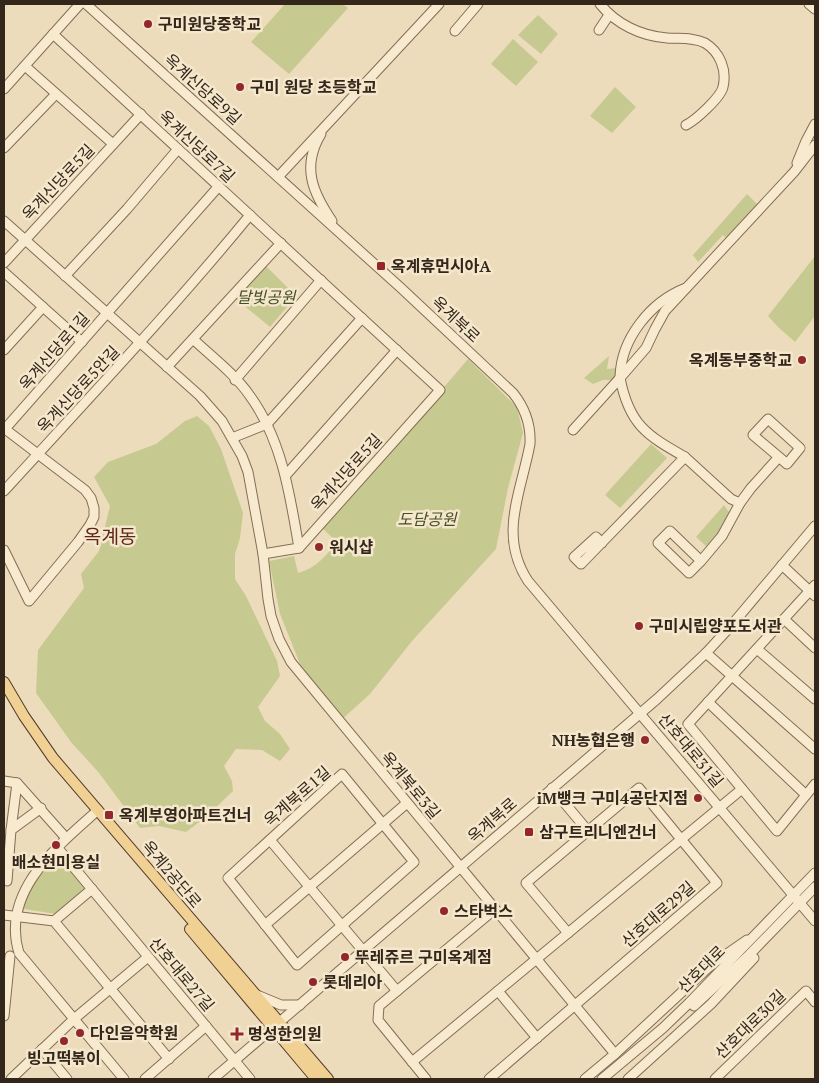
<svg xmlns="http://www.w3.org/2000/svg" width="819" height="1083" viewBox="0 0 819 1083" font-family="'PT Serif','Noto Sans KR',serif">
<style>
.green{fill:#c6ca91}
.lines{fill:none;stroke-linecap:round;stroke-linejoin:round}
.minor-casing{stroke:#846d56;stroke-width:11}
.major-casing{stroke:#513b2b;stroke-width:12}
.minor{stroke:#f8eacf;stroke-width:9}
.major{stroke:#f1d093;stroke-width:10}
.poi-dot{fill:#92272c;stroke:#f4e7cb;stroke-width:2}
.labels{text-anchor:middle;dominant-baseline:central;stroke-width:5;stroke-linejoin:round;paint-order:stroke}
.poi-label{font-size:16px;font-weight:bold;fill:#33261b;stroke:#f4e7cb;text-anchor:start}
.street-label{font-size:16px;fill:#33261b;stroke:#f4e7cb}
.park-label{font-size:16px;font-style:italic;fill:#464f22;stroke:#f4e7cb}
.quarter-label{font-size:19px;fill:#5f261b;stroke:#f4e7cb}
</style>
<rect width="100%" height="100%" fill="#eddcbc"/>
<g class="green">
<path d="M285,4H343L348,8L289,74L251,42Z"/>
<path d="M538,15L558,34L541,54L518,35Z"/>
<path d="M513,39L538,62L516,86L491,64Z"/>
<path d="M615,87L636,107L612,133L590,116Z"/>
<path d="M747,194L761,208L730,242L723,235L698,262L693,255Z"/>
<path d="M815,256V316L795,342L778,327L768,316Z"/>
<path d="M266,266L296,296L270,327L236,299Z"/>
<path d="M609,356L607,369L617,368L615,380H603L593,384L584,378Z"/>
<path d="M468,359L517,407L523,433L508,488L496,549L412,641L370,694L339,722L300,664L280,614L269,561L294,556L298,573C316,568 325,557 337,542L323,529Z"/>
<path d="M197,416L209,426L221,449L243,513L240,538L235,554V579L246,596L277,661L280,676L258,707L265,721L280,734L290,749L280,761L262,750L236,749L224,766L232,781L233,791L206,817L186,832L159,826L140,828L99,773L71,742L36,693L38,650L84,588L81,574L99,551L110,506L94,477L108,462L156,444L185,421Z"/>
<path d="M651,444L667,458L620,508L605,495Z"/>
<path d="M724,505L731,515L719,534L706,546L696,537Z"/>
<path d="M58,855L86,889L56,914L24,909L20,899L27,888Z"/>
</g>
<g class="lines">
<defs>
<g id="minor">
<path d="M86,4L401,288L513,393C525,408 531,425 530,444C521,493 498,535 528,581L815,921"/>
<path d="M600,4C616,24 641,36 667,38C679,39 693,37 705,43C720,52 727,70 723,87C721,97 696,120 686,125"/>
<path d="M809,4L815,9"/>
<path d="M599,30L609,15"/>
<path d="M455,31L478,4"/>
<path d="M53,34L440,390L299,548L263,554"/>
<path d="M25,66L113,144"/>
<path d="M4,89L80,4"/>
<path d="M321,134C301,167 313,193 332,221"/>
<path d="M4,148L56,94"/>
<path d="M797,163L806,141L815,124"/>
<path d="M278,177L439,4"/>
<path d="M4,221L200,396L222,421L242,456L248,472L263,554L268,599L271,616L279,639L291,662L615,1054"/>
<path d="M4,263L141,114"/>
<path d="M4,272L82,342"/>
<path d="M65,276L127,209L178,149"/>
<path d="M193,339C212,357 235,374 250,396C282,440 290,495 299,548"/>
<path d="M4,350L43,307"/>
<path d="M167,367L281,243"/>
<path d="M620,377C621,339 650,302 686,288"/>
<path d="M620,378L646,348L655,329L665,311L794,172L815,145"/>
<path d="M235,380L321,280"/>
<path d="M4,430L219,186"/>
<path d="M573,430L620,378C629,424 646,435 685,457"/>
<path d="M232,438L267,424L362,318"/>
<path d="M286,475L397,350"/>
<path d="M4,491C87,400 172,310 250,215"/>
<path d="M602,543L596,537L574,557L581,564L685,457L731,499L740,503"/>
<path d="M4,550L29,601L78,542L90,525L94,517V508L91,498L85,490L5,429"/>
<path d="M701,561L670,531L658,543L689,573L701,561L722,536L740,503L751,488L779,457L787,464L800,448L768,419L753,435L779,457"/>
<path d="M782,565L815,596"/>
<path d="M815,585L688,724L777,831L815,784"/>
<path d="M784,619L815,648"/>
<path d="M757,649L815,699"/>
<path d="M706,653L815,749"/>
<path d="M708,702L806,795"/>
<path d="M342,774L414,862L297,965L228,878Z"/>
<path d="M4,781L17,783L66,838"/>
<path d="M552,788L588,831"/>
<path d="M98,810C59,845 0,891 19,953L124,1079"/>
<path d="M11,830L17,783"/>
<path d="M270,840L397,991"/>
<path d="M56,846L250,1079"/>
<path d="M7,881L11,830L41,808"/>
<path d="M4,915L54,921L169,1059"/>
<path d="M54,921L92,889"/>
<path d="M265,925L407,803"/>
<path d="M498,991L537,1038"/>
<path d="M257,995L281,1005H300"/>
<path d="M694,1006L749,955L815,887"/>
<path d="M4,1016L10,956"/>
<path d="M42,1049L67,1079"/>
<path d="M412,1062L742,789"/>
<path d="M11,1079L74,1019L148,957"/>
<path d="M145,1079L206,1026"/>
<path d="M213,1079L657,699L706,653L730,627L815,526"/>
<path d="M426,1079L378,1020L379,1006L495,909"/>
<path d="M489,1079L717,883L639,788L526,883L568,933"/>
<path d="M585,1079L615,1054L711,965L747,940"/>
<path d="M602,1079L663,1028L689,1003L815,873"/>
<path d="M628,1079L711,1004L754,958"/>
<path d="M715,1079L806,991L815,1002"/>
</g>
<g id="major">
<path d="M4,682L24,716L53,758L328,1079"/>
<path d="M190,929L316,1079"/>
</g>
</defs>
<use href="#minor" class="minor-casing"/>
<use href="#major" class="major-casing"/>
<use href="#minor" class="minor"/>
<use href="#major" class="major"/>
</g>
<g class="poi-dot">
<circle cx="148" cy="24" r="5"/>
<circle cx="240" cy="87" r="5"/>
<rect x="376" y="261" width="10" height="10" rx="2.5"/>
<circle cx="802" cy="360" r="5"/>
<circle cx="319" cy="547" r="5"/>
<circle cx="639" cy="626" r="5"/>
<circle cx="645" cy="740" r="5"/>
<circle cx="698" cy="798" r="5"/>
<rect x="104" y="810" width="10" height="10" rx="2.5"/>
<rect x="524" y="827" width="10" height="10" rx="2.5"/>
<circle cx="56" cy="845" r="5"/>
<circle cx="444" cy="911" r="5"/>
<circle cx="345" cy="957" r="5"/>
<circle cx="313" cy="982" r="5"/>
<circle cx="80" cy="1033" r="5"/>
<path d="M234.5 1026.5h5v5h5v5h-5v5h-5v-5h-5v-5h5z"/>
<circle cx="64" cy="1041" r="5"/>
</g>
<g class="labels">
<g class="poi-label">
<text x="158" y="24">구미원당중학교</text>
<text x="250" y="87">구미 원당 초등학교</text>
<text x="391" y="266">옥계휴먼시아A</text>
<text x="792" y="360" text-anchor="end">옥계동부중학교</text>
<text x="329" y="547">워시샵</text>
<text x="649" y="626">구미시립양포도서관</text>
<text x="635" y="740" text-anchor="end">NH농협은행</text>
<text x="688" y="798" text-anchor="end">iM뱅크 구미4공단지점</text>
<text x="119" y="815">옥계부영아파트건너</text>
<text x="539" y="832">삼구트리니엔건너</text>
<text x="56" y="862" text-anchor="middle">배소현미용실</text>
<text x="454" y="911">스타벅스</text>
<text x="355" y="957">뚜레쥬르 구미옥계점</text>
<text x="323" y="982">롯데리아</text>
<text x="90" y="1033">다인음악학원</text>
<text x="248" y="1034">명성한의원</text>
<text x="64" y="1058" text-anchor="middle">빙고떡볶이</text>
</g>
<g class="street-label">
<text transform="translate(203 89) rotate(42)">옥계신당로9길</text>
<text transform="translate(197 146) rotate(43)">옥계신당로7길</text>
<text transform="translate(58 182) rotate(-47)">옥계신당로5길</text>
<text transform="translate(456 319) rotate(43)">옥계북로</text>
<text transform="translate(54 351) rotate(-49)">옥계신당로1길</text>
<text transform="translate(78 389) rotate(-47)">옥계신당로5안길</text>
<text transform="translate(346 472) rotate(-48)">옥계신당로5길</text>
<text transform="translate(691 750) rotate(50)">산호대로31길</text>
<text transform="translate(411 785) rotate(50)">옥계북로3길</text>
<text transform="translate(297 796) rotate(-41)">옥계북로1길</text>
<text transform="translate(492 820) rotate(-41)">옥계북로</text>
<text transform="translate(172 874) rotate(50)">옥계2공단로</text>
<text transform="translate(658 914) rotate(-41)">산호대로29길</text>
<text transform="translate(701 969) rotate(-45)">산호대로</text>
<text transform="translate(182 974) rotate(50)">산호대로27길</text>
<text transform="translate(750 1024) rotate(-44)">산호대로30길</text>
</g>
<g class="park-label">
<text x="266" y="297">달빛공원</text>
<text x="427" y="519">도담공원</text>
</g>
<g class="quarter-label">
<text x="110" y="535">옥계동</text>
</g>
</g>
<rect width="819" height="1083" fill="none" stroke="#33261b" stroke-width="10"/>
</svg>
